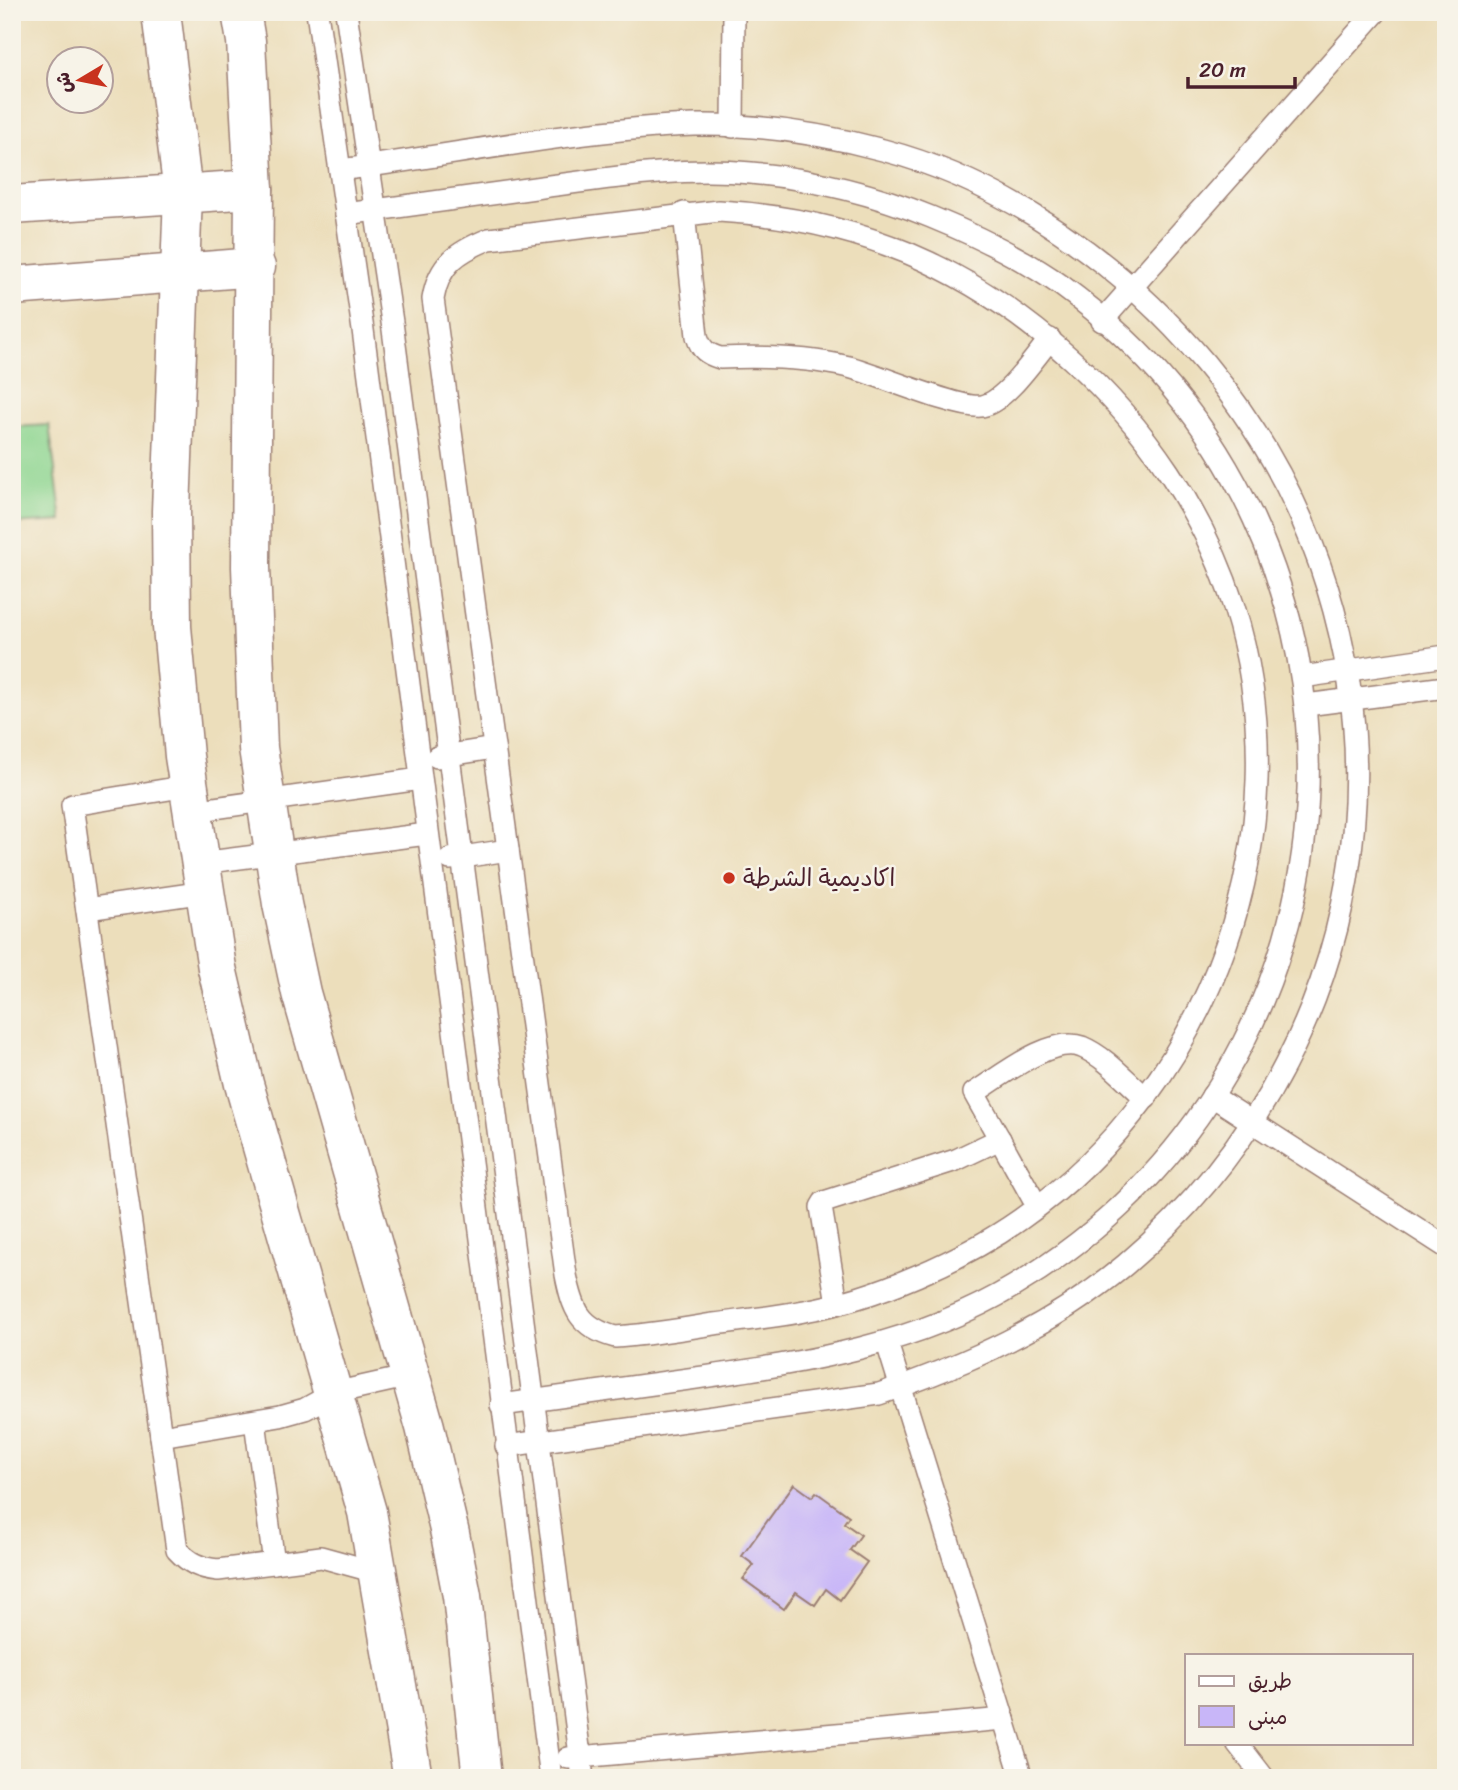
<svg xmlns="http://www.w3.org/2000/svg" width="1458" height="1790" viewBox="0 0 1458 1790" font-family="Sriracha,'Playpen Sans Arabic',sans-serif">
<style>
.green{fill:#8ed691;stroke:#6c7a5e;stroke-width:2}
.building{fill:#c8b6f8}
.lines{fill:none;stroke-linecap:round;stroke-linejoin:round}
.service-casing{stroke:#9b7e73;stroke-width:24}
.minor-casing{stroke:#9b7e73;stroke-width:41}
.service{stroke:#fff;stroke-width:21}
.minor{stroke:#fff;stroke-width:38}
.poi-dot{fill:#c8321e;stroke:#f7f3e8;stroke-width:2.5}
.labels{text-anchor:middle;dominant-baseline:central;stroke-width:5;stroke-linejoin:round;paint-order:stroke}
.poi-label{font-size:24px;fill:#4a1f2b;stroke:#f7f3e8;text-anchor:start}
</style>
<rect width="100%" height="100%" fill="#f7f3e8"/>
<filter id="ink" filterUnits="userSpaceOnUse"><feTurbulence type="fractalNoise" baseFrequency=".0143" numOctaves="2"/><feDisplacementMap in="SourceGraphic" scale="14" xChannelSelector="R" yChannelSelector="G"/><feConvolveMatrix kernelMatrix="1 2 1 2 8 2 1 2 1" color-interpolation-filters="sRGB"/></filter>
<filter id="wash" filterUnits="userSpaceOnUse"><feTurbulence type="fractalNoise" baseFrequency=".00686" numOctaves="4" result="noise"/><feDisplacementMap in="SourceGraphic" scale="28" xChannelSelector="R" yChannelSelector="G"/><feGaussianBlur stdDeviation="1.57" result="paint"/><feColorMatrix in="noise" values="0 0 0 0 0 0 0 0 0 0 0 0 0 0 0 0 0 1.4 0 .05"/><feComposite in="paint" operator="in"/></filter>
<g filter="url(#wash)">
<rect width="100%" height="100%" fill="#ecdebb"/>
<path class="green" d="M49,425L62,521L12,524V427Z"/>
<g id="blocks">
<path class="building" d="M794,1484L812,1497L816,1492L849,1516L844,1523L861,1535L850,1550L867,1562L840,1600L826,1589L815,1605L796,1592L784,1609L743,1579L754,1565L742,1556Z"/>
</g>
</g>
<g filter="url(#ink)">
<use href="#blocks" fill-opacity="0" stroke="#9b7e73" stroke-width="2"/>
<g class="lines">
<defs>
<g id="service">
<path d="M317,12L363,330L551,1778"/>
<path d="M346,12L392,322L583,1778"/>
<path d="M733,127L734,12"/>
<path d="M340,170C457,155 576,129 695,125C757,124 823,134 883,150C1008,183 1123,265 1205,363C1433,638 1399,1033 1125,1265C1052,1326 967,1364 879,1394L506,1446"/>
<path d="M719,211C856,219 969,266 1071,359C1145,426 1204,512 1234,607C1304,831 1212,1085 1021,1219C963,1260 874,1299 804,1311C775,1317 744,1320 714,1324C681,1329 648,1335 615,1337C579,1327 573,1309 566,1275L433,299C439,264 457,252 489,239Z"/>
<path d="M684,213L697,336C701,350 707,354 720,358C764,356 806,357 849,367C877,374 960,410 982,406C1005,402 1035,357 1050,339"/>
<path d="M346,214C412,205 477,196 542,187C610,178 683,166 751,173C812,179 875,194 931,217C975,235 1023,258 1062,286C1411,541 1384,1066 1014,1286C916,1345 808,1362 696,1378C631,1387 566,1396 501,1405"/>
<path d="M1102,321L1376,12"/>
<path d="M1302,677L1446,656"/>
<path d="M1306,705L1446,687"/>
<path d="M437,757L494,748"/>
<path d="M188,786L72,805L177,1550C189,1563 199,1568 218,1570L321,1557L379,1573"/>
<path d="M193,811L420,779"/>
<path d="M450,859L508,850"/>
<path d="M201,863L427,834"/>
<path d="M87,909L205,892"/>
<path d="M1212,1096L1446,1247"/>
<path d="M1037,1206L974,1093C1000,1077 1051,1035 1082,1047C1106,1057 1127,1082 1146,1098"/>
<path d="M837,1303L821,1207L824,1202L956,1160L1000,1139"/>
<path d="M887,1343L1022,1778"/>
<path d="M255,1421L274,1563"/>
<path d="M161,1436L280,1416L305,1409L334,1393L410,1376"/>
<path d="M1237,1743L1264,1778"/>
<path d="M568,1758L1004,1719"/>
</g>
<g id="minor">
<path d="M161,12L183,194L171,511L172,627L184,756L217,968L244,1084L367,1512L413,1778"/>
<path d="M241,12L246,41L254,189L251,567L258,748L282,904L301,993L425,1427L450,1534L462,1596L482,1778"/>
<path d="M12,205L254,189"/>
<path d="M12,286L256,267"/>
</g>
</defs>
<use href="#service" class="service-casing"/>
<use href="#minor" class="minor-casing"/>
<use href="#service" class="service"/>
<use href="#minor" class="minor"/>
</g>
</g>
<circle class="poi-dot" cx="729" cy="878" r="7"/>
<g class="labels">
<g class="poi-label">
<text x="743" y="878">اكاديمية الشرطة</text>
</g>
</g>
<rect width="1458" height="1790" fill="none" stroke="#f7f3e8" stroke-width="42"/>
<rect x="1185" y="1654" width="228" height="91" fill="#f7f3e8" stroke="#b29e9c" stroke-width="2"/>
<rect x="1199" y="1676" width="35" height="10" fill="#ffffff" stroke="#b29e9c" stroke-width="2"/>
<text x="1248" y="1688" font-size="21" fill="#4a1f2b">طريق</text>
<rect x="1199" y="1706" width="35" height="21" fill="#c8b6f8" stroke="#b29e9c" stroke-width="2"/>
<text x="1248" y="1724" font-size="21" fill="#4a1f2b">مبنى</text>
<g transform="translate(80 80) rotate(260)"><circle r="33" fill="#f7f3e8" stroke="#b29e9c" stroke-width="2"/>
<path d="M0-5L12 26L0 18L-12 26Z" fill="#c8321e"/>
<text y="-10" font-size="19" font-weight="bold" text-anchor="middle" fill="#4a1f2b">ش</text>
</g>
<path d="M1188 77v10h107v-10" fill="none" stroke="#4a1f2b" stroke-width="3.5"/>
<text x="1199" y="77" font-size="21" fill="#4a1f2b" stroke="#f7f3e8" stroke-width="5" paint-order="stroke">20 m</text>
</svg>
